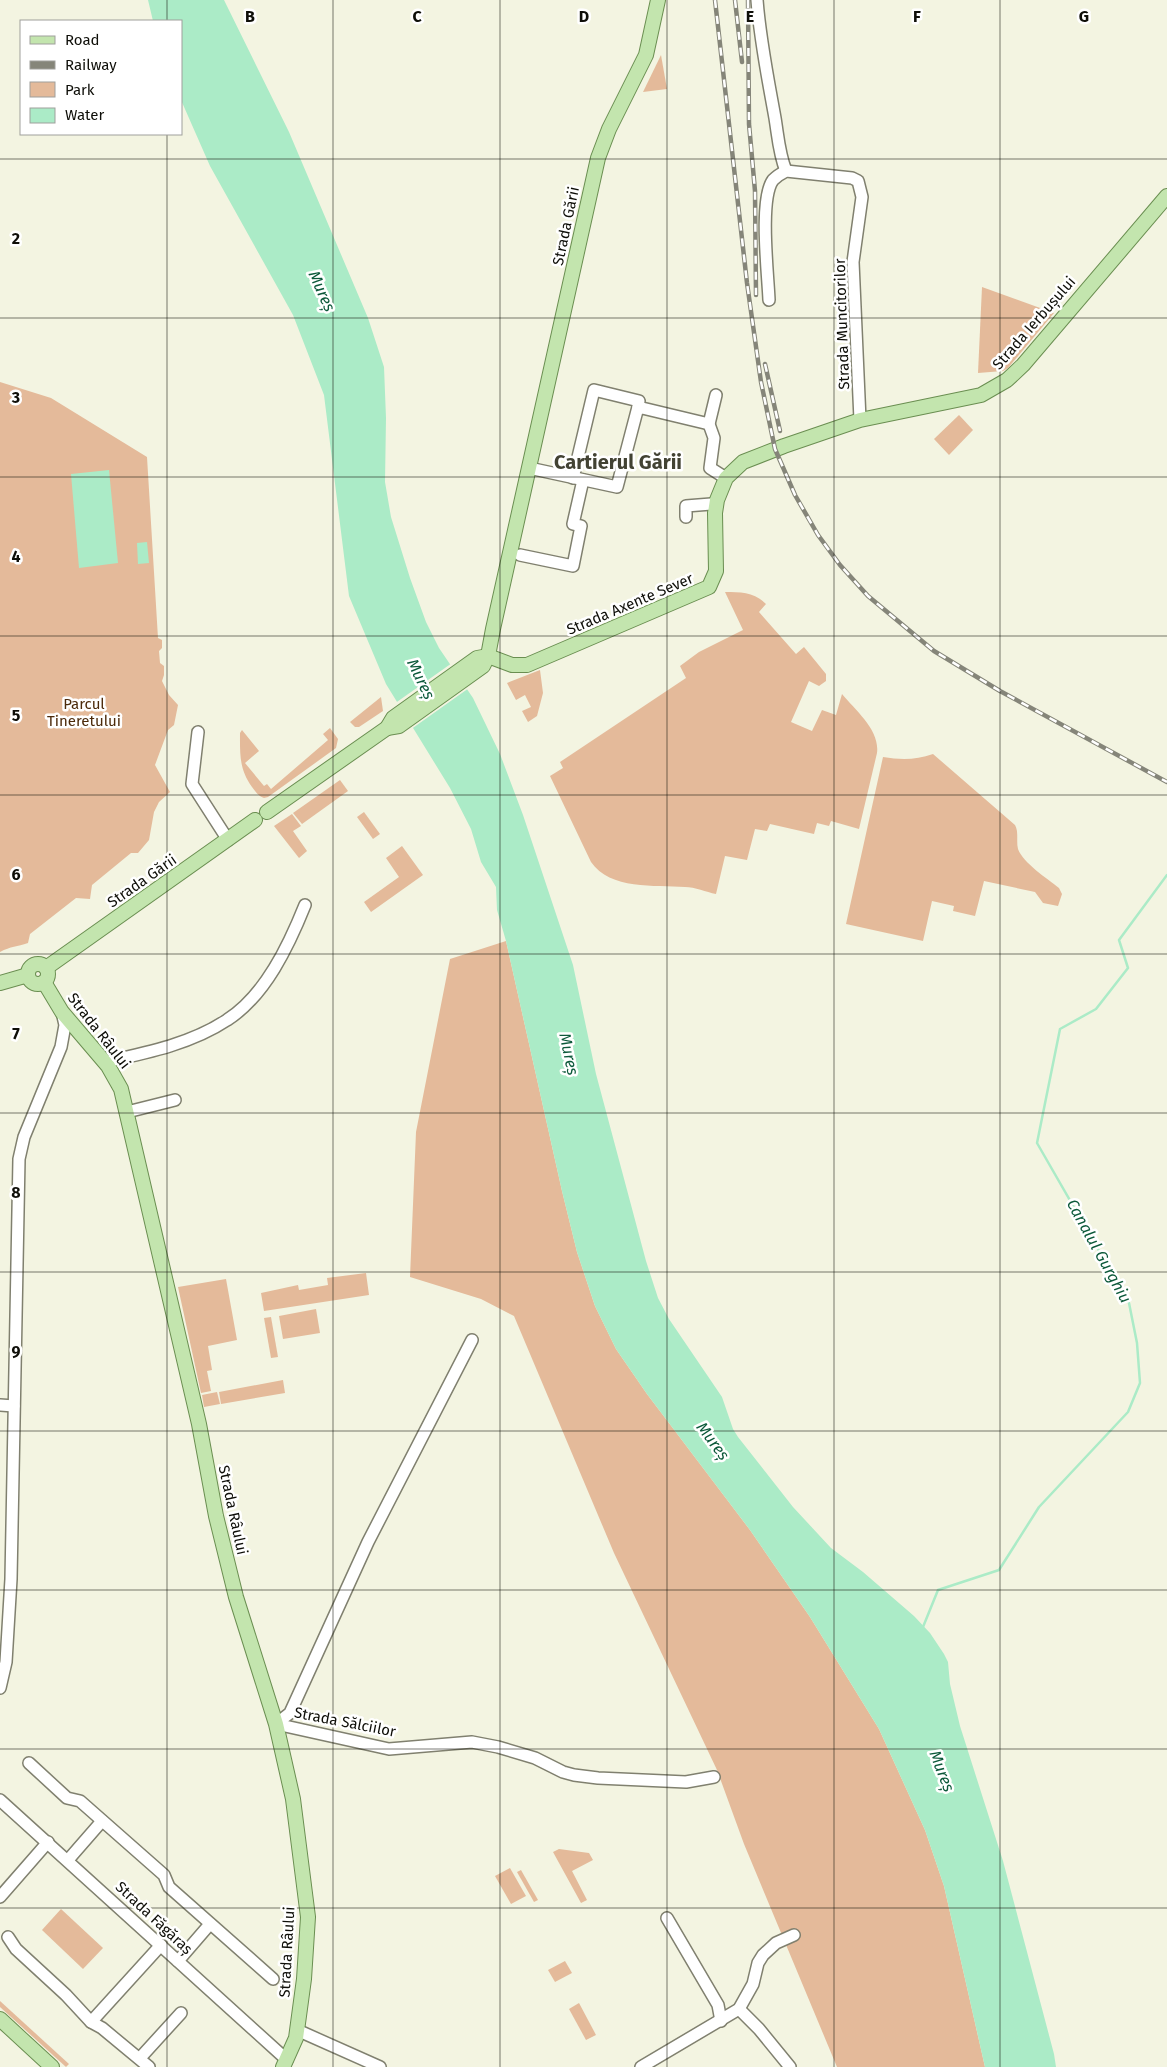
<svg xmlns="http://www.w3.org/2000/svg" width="1167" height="2067" viewBox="0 0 1167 2067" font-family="'Fira Sans',sans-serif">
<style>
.green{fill:#e4ba9a}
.water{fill:#abebc7}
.pier{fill:#f3f4e1}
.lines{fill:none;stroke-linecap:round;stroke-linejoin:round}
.stream{stroke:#abebc7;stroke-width:2.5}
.minor-casing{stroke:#80806f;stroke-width:14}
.major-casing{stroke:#6a8e51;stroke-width:16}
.minor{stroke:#fff;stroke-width:11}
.major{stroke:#c3e5ae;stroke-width:14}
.rail-casing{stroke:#858579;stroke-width:4.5}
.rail{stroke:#fff;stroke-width:2.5;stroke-dasharray:8;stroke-linecap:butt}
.grid{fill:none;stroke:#0e0e08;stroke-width:1;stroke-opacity:0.55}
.labels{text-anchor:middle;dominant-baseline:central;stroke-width:5;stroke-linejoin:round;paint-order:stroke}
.street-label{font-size:15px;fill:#0e0e08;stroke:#fff}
.park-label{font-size:15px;fill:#4c2a0a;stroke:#fff}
.water-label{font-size:16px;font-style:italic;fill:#0c593a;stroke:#fff}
.district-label{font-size:20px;font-weight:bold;fill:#424233;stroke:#fff}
.grid-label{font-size:16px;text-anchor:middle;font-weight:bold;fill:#0e0e08;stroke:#fff;stroke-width:5;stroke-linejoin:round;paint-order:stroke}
</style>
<rect width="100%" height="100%" fill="#f3f4e1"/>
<g class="green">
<path d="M661,55L667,89L643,92Z"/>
<path d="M982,287L1054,313L1008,368L1003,371L978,373Z"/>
<path d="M0,382L51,398L147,457L158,638L162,640V648L159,651L160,663L164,666V675L162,681L169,695L178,705L174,725L168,730L155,765L170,792L159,802L154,812L149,840L138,853H131L92,885L90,899L76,898L30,934L28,943C17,947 11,946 0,952Z"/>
<path d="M959,415L973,430L949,455L934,439Z"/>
<path d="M725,592C741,592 754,592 766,604L759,612L796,654L804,647L826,674V681L819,686L809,681L791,722L812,731L822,710L836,715L842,694C856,711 880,730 877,753L859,829L831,821L829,826L817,823L814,834L770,824L767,831L755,829L747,860L725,856L716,894C706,892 695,887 685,887C655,885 610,890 591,862L550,776L563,768L560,762L686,678L680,666L699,652L743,630Z"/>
<path d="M540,670L543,693L537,716L528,722L522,711L531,707L525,695L516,700L507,683Z"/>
<path d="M381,697L383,711L359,727H355L350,722Z"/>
<path d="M330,728L338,739L336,748L268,797L264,798C258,796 256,792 252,787C239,769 240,754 240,733L242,730L259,751L245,763L264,786L267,784L271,789L328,740L323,734Z"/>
<path d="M933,754L1015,825C1019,832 1016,841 1018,849C1023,863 1048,879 1059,888L1062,894L1058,906L1043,903L1035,892L984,881L975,916L953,911L954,906L932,901L923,941L846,924L883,757C901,760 916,760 933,754Z"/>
<path d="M340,780L348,791L302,824L293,813Z"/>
<path d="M364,812L380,834L373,839L357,817Z"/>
<path d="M292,814L301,826L293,831L307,851L299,858L274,826Z"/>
<path d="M402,846L423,875L371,912L364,902L399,877L386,858Z"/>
<path d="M506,941L562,1191L577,1252L595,1306L616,1349L647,1394L750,1530L810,1617L879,1729L925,1830L944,1886L985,2067H837L744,1844L717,1770L614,1553L514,1316L481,1299L410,1277L416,1132L450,959Z"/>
<path d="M366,1273L369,1295L264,1311L261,1293L298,1285L299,1290L328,1285L327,1278Z"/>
<path d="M226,1279L237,1340L208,1346L212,1370L207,1371L211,1391L201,1393L178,1287Z"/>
<path d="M316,1309L320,1333L283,1339L279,1316Z"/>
<path d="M271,1317L278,1357L271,1358L264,1318Z"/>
<path d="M283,1380L285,1393L221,1404L219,1392Z"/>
<path d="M217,1392L220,1404L204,1407L202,1395Z"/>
<path d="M559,1849L589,1853L593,1860L572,1871L587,1900L581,1903L553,1852Z"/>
<path d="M510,1868L526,1896L511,1904L495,1876Z"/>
<path d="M521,1870L538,1900L534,1902L517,1872Z"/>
<path d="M61,1909L103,1948L83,1969L42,1930Z"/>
<path d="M565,1961L572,1973L555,1982L548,1970Z"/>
<path d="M0,2001L69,2064L66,2067L0,2007Z"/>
<path d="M579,2003L596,2035L586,2040L569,2009Z"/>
</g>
<g class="water">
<path d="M148,0H224L289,132L368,318L384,367L386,418L385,482L391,517L410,578L426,622L439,648L473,698L500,754L523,815L573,965L596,1074L646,1261L658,1298L669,1319L722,1397L733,1429L738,1437L793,1507L831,1548L863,1572L914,1616L930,1633L944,1654L948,1662L950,1684L960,1726L1003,1861L1054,2054L1056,2067H985L944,1886L925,1830L879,1729L810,1617L750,1530L647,1394L616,1349L595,1306L577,1252L562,1191L506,941L497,910L496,887L481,862L471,829L450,788L386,684L349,596L324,395L293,315L210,166L181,100V21H153Z"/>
<path d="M109,470L118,563L79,568L71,474Z"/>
<path d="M147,542L149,563L138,564L137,543Z"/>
</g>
<path class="pier" d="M452,663L469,688L410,730L394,704Z"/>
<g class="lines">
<path class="stream" d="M923,1627L938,1590L999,1570L1039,1507L1128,1412L1140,1383L1137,1343L1129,1303L1037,1143L1060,1029L1096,1009L1128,968L1119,940L1167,875"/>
<defs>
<g id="minor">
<path d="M757,0C760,40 768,79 775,118C778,136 779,154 786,171"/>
<path d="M769,300C768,274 759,199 773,180C777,176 782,173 786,171L852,178L858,181L862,197L853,262L860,420"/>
<path d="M709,424L714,438L710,468L721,475"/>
<path d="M529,468L617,487L638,407L709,424L716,395"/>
<path d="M573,478L594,390L639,401L638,407"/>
<path d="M686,517V506L711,504"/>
<path d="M520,555L573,566L581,526L573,524L583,480"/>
<path d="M198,732L192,784L228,840"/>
<path d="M104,1062C146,1053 191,1044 227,1020C265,996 289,945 305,905"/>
<path d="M127,1112L175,1100"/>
<path d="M0,1405L14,1406"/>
<path d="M0,1688L6,1662L11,1579L19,1159L24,1137L61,1047L65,1025L62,1012"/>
<path d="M276,1724L389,1749L472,1742L498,1747L535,1758L563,1772L574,1775L598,1778L686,1782L714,1777"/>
<path d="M276,1724L290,1713L368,1542L472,1340"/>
<path d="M29,1763L67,1798L80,1801L164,1875L169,1887L273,1979"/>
<path d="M0,1800L287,2060"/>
<path d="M68,1860L102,1821"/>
<path d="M0,1897L48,1842"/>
<path d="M667,1918L718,2005L721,2021"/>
<path d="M8,1937L16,1949L66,1995L91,2022L102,2028L149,2067"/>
<path d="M178,1961L210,1924"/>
<path d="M739,2009L759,2029L790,2067"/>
<path d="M91,2022L161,1945"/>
<path d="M297,2030L380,2067"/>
<path d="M140,2058L181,2013"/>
<path d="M641,2067L739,2009L753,1984L758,1963L763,1955L776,1943L794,1935"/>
</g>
<g id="major">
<path d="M488,656L512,665H527L709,587L716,571L715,513L717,500L726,478L743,462L784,446L860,420L981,395L1007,380L1023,365L1167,196"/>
<path d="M387,728L399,726L483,666L488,656L493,629L598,158L609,129L646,55L658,0"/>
<path d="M267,812L387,728L393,718L477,658L488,656"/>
<circle cx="38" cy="974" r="10"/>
<path d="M46,968L255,820"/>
<path d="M44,982L62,1012L108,1066L121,1089L199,1424L216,1516L236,1597L276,1724L293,1799L308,1917L304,1979L296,2038L283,2067"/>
<path d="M0,983L28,975"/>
<path d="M0,2019L52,2067"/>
</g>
</defs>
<use href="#minor" class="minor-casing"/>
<use href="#major" class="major-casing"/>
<use href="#minor" class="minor"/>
<use href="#major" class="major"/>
<defs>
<g id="rail">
<path d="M715,0L747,283L761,382L775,449L795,495L818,535L840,565L868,596L934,651L1000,691L1167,782"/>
<path d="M735,0L742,62"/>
<path d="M748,0L749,124L755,191L756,295"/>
<path d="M765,364L780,431"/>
</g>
</defs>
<use href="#rail" class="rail-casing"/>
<use href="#rail" class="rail"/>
</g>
<path class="grid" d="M167,0V21M333,0V2067M500,0V2067M667,0V2067M834,0V2067M1000,0V2067M167,134V2067M0,159H1167M0,318H1167M0,477H1167M0,636H1167M0,795H1167M0,954H1167M0,1113H1167M0,1272H1167M0,1431H1167M0,1590H1167M0,1749H1167M0,1908H1167"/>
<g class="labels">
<g class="street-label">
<text transform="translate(566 226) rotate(-78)">Strada Gării</text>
<text transform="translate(1034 323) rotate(-49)">Strada Ierbușului</text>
<text transform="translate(842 324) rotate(-92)">Strada Muncitorilor</text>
<text transform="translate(630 604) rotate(-23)">Strada Axente Sever</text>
<text transform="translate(142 881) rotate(-35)">Strada Gării</text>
<text transform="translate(99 1031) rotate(52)">Strada Râului</text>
<text transform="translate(233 1510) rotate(78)">Strada Râului</text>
<text transform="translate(345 1722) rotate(11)">Strada Sălciilor</text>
<text transform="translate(154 1918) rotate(43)">Strada Făgăraș</text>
<text transform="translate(287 1952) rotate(-87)">Strada Râului</text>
</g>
<g class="park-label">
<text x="84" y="704">Parcul<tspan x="84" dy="17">Tineretului</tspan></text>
</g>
<g class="water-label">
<text transform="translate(322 291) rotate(66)">Mureș</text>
<text transform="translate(421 679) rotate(64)">Mureș</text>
<text transform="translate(569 1054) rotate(78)">Mureș</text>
<text transform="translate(1099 1251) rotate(61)">Canalul Gurghiu</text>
<text transform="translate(713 1441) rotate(53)">Mureș</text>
<text transform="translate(942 1771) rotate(69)">Mureș</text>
</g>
<g class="district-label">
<text x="618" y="462">Cartierul Gării</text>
</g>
</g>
<g class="grid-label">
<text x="250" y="22">B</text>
<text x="417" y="22">C</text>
<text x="584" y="22">D</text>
<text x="750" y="22">E</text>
<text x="917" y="22">F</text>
<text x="1084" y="22">G</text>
<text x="16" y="244">2</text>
<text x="16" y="403">3</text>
<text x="16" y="562">4</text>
<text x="16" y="721">5</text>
<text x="16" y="880">6</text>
<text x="16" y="1039">7</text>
<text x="16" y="1198">8</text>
<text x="16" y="1357">9</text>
</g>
<rect x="20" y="20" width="162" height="115" fill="#ffffff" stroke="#9f9f9c"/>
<rect x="30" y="36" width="25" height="8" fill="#c3e5ae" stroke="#9f9f9c"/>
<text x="65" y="45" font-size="15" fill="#0e0e08">Road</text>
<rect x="30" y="61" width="25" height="8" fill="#858579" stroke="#9f9f9c"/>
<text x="65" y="70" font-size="15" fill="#0e0e08">Railway</text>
<rect x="30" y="82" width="25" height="15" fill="#e4ba9a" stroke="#9f9f9c"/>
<text x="65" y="95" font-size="15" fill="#0e0e08">Park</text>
<rect x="30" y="108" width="25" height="15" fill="#abebc7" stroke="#9f9f9c"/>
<text x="65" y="120" font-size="15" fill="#0e0e08">Water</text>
</svg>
